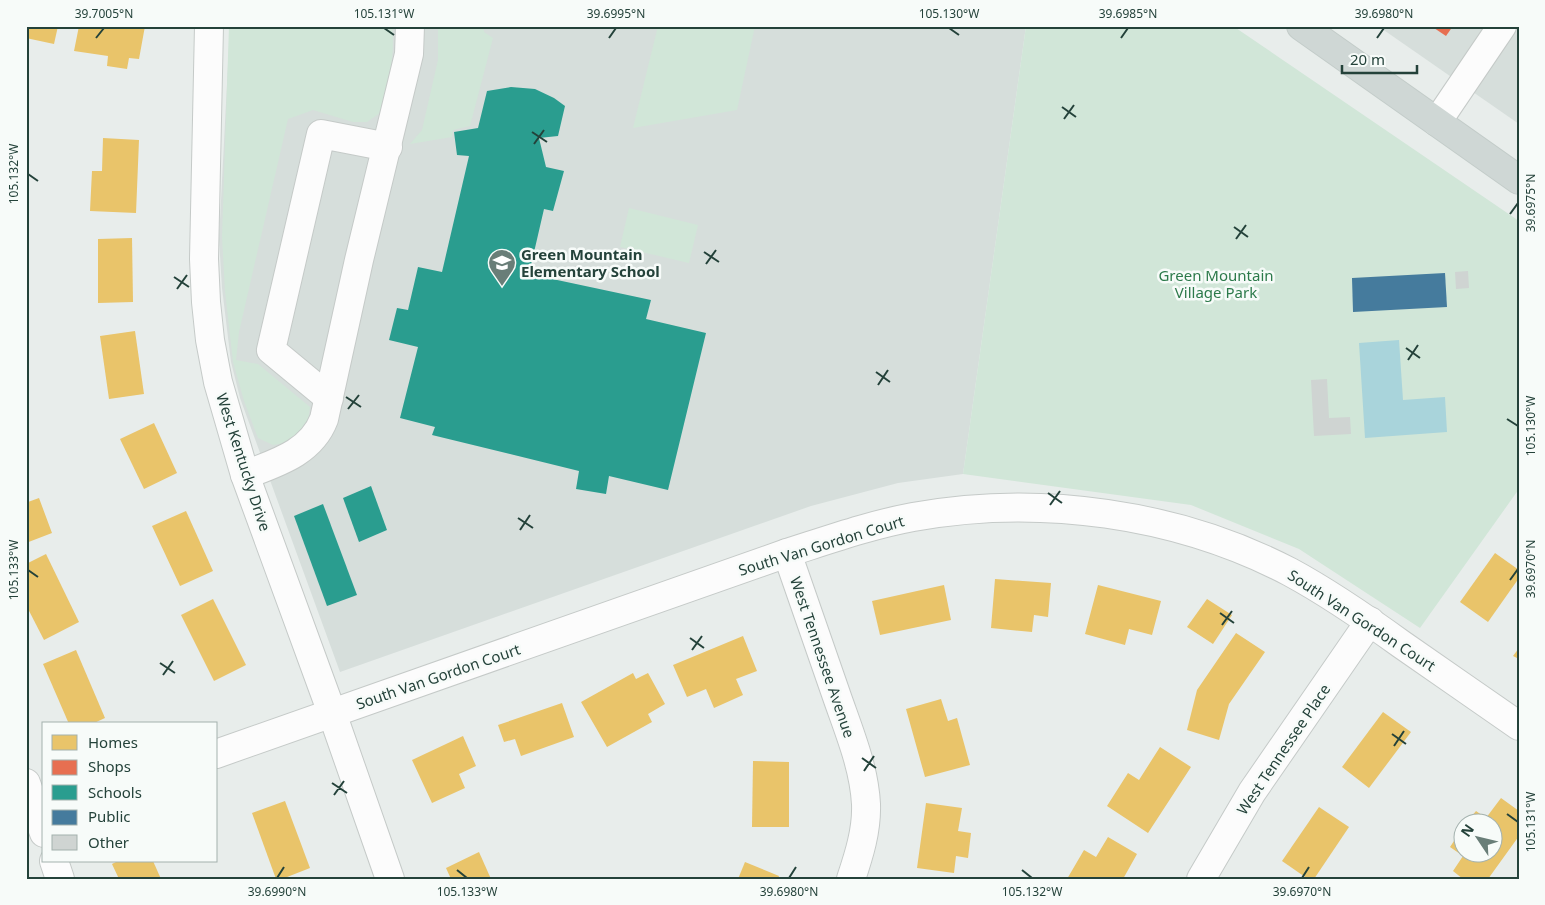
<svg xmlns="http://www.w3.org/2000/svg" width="1545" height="905" viewBox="0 0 1545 905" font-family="'Noto Sans',sans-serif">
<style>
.built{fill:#d6dedb}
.green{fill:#d1e6d8}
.water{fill:#a9d4db}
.homes{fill:#e9c46a}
.shops{fill:#e76f51}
.schools{fill:#2a9d8f}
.public{fill:#457b9d}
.building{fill:#cfd4d2}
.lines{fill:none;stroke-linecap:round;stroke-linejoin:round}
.minor-casing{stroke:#c5cac8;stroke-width:30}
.major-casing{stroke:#c3ccc9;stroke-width:30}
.minor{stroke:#fcfcfc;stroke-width:28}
.major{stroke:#cfd7d5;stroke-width:28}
.ticks{fill:none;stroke:#24423a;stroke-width:2}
.labels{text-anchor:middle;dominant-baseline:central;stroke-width:5;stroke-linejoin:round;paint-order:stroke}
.poi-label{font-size:15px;font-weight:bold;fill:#24423a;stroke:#f7fbf9;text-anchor:start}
.park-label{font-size:15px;fill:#2d7a4b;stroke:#f7fbf9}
.street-label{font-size:15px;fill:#24423a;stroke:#f7fbf9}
.neatline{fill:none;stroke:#24423a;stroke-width:2}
.ticks-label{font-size:12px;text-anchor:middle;fill:#24423a}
</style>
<rect width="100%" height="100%" fill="#e8edeb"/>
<g class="built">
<path d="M230,26H1026L963,474L898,483L811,506L340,672L240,398L231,362L222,288L219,239Z"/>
<path d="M1378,26H1519V124Z"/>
</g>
<g class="green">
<path d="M229,26H392C396,59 387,82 380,113L367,122H353L313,110L288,119L239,332L236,360L258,364L310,407L308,421L298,435L286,443L273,445L258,438L244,401L233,362L225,291L222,237Z"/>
<path d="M437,26H483L484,32L493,38L470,126L453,130L452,137L410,144L422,130L438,60V28Z"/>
<path d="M658,26H755L737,110L633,128Z"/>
<path d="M1026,26H1233L1519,221V489L1420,628L1299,549L1191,505L963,474Z"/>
<path d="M629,208L698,225L689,263L620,247Z"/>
</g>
<path class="water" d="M1399,340L1403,400L1445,397L1447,432L1365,438L1359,343Z"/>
<g class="homes">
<path d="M26,26H58L54,44L26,38Z"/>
<path d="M79,26H145L139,59L129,58L127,69L107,66L108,56L74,51Z"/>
<path d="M103,138L139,140L136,213L90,211L92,171H102Z"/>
<path d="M132,238L133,302L98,303V239Z"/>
<path d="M135,331L144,394L109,399L100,336Z"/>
<path d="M154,423L177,473L144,489L120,439Z"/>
<path d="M26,497L28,502L39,498L52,533L26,543Z"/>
<path d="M186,511L213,571L180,586L152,526Z"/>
<path d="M1495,553L1519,570V578L1488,622L1460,602Z"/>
<path d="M46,554L79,622L44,640L26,605V564Z"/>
<path d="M995,579L1051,583L1048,617L1034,615L1032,632L991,628Z"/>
<path d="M944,585L951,620L880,635L872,601Z"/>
<path d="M1098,585L1161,601L1152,635L1129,629L1125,645L1085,634Z"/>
<path d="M213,599L246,665L214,681L181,615Z"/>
<path d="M1207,599L1232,615L1213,644L1187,627Z"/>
<path d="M1236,633L1265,652L1229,704L1219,740L1187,730L1197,690Z"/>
<path d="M743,636L757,671L736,679L743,695L714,708L706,689L687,697L673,665Z"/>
<path d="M1519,648V659L1513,656Z"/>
<path d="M76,650L105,718L92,724H69L43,664Z"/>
<path d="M633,673L636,679L648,673L665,704L648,714L652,722L607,747L581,702Z"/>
<path d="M941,699L948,721L957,718L970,765L925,777L906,709Z"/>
<path d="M562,703L574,737L521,756L515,739L504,742L498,725Z"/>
<path d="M1383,712L1411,732L1369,788L1342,767Z"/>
<path d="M463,736L476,766L459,774L465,788L432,803L412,760Z"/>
<path d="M1160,747L1191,767L1148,833L1107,806L1128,773L1139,780Z"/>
<path d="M753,761L789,762V827H752Z"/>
<path d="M1501,798L1519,811V836L1488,879H1463L1453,871L1463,856L1450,847L1462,829V852H1492V822H1467L1476,811L1486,818Z"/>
<path d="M285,801L310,868L282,879H276L252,813Z"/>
<path d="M926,803L962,808L958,831L971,833L968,858L956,856L954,873L917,868Z"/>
<path d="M1319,807L1349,827L1314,879H1308L1282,861Z"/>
<path d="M1108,837L1137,854L1123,879H1067L1084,850L1096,857Z"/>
<path d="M479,852L491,879H451L446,868Z"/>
<path d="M118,861H153L161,879H119L112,864Z"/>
<path d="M745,862L779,876L778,879H738Z"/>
</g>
<path class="shops" d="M1431,26H1453L1446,36Z"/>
<g class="schools">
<path d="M511,87L535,89L554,98L565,106L558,136L539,138L546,167L564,171L553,211L544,209L529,274L651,300L646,319L706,333L668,490L609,476L606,494L576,489L579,471L432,435L435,427L400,418L418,347L389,340L397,308L408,310L418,267L442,272L469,156L457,155L454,132L478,128L487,91Z"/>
<path d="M371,486L387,530L359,542L343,498Z"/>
<path d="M323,504L357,595L327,606L294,516Z"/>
</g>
<path class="public" d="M1445,273L1447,307L1353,312L1352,278Z"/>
<g class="building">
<path d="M1468,271L1469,288L1456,289L1455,272Z"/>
<path d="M1327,379L1329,418L1350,417L1351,434L1314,436L1311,380Z"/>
</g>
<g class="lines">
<defs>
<g id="minor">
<path d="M209,26L204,259L206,302L210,340L218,382L245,475L332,713L390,879"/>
<path d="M1437,122L1502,26"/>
<path d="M329,398L271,350L321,134L388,147"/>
<path d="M245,475C276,463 311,453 324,419L359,260L409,54L410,26"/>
<path d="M787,553C803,600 820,647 836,694C848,729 864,766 866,804C867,830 859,855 851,879"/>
<path d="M216,754L787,553C828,540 870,525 913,517C1039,494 1177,513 1290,572C1329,593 1365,618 1401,644C1440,671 1480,699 1519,726"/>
<path d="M26,783L44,833"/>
<path d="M54,861L60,879"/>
<path d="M1201,879L1252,792L1370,621"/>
</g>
<path id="major" d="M1301,26L1519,180"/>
</defs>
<use href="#minor" class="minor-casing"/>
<use href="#major" class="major-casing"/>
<use href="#minor" class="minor"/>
<use href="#major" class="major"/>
</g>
<path class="ticks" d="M384,28L394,35M949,28L959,35M96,38L104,28M609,38L616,28M1121,38L1128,28M1377,38L1384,28M1062,107L1076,117M1064,119L1074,105M532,132L547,142M534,144L544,130M28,174L38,181M1510,214L1518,203M1234,227L1248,237M1236,239L1246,225M704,252L719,262M706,264L716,250M174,277L189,287M177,289L187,275M1406,348L1420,358M1408,360L1418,345M876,372L890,382M878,385L888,370M346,397L361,407M348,409L359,395M1507,419L1518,426M1048,493L1062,503M1050,505L1060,491M518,518L533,528M520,530L530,515M28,570L38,577M1510,580L1518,569M1220,613L1234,623M1222,625L1232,611M690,638L704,648M692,650L702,636M160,663L175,673M163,675L173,661M1392,734L1406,744M1394,746L1404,731M862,758L876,768M864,771L874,756M332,783L347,793M334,795L344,781M1507,814L1518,822M457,870L467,878M1022,870L1032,878M277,878L284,867M789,878L796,867M1302,878L1309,867"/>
<defs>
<symbol id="school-pin" viewBox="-11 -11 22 30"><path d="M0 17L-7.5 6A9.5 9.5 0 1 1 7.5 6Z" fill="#697e78" stroke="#f7fbf9"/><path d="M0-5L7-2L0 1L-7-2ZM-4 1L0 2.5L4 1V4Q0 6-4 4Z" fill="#fff"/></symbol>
</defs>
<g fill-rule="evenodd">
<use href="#school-pin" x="486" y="247" width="32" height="43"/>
</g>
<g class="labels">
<g class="poi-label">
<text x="521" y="254">Green Mountain<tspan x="521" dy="17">Elementary School</tspan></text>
</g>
<g class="park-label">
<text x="1216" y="275">Green Mountain<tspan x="1216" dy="17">Village Park</tspan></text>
</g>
<g class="street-label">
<text transform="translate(244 462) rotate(72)">West Kentucky Drive</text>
<text transform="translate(821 545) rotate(-17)">South Van Gordon Court</text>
<text transform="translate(1362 620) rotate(33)">South Van Gordon Court</text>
<text transform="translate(823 657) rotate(71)">West Tennessee Avenue</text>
<text transform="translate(438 676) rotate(-19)">South Van Gordon Court</text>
<text transform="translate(1283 749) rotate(-56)">West Tennessee Place</text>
</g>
</g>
<rect width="1545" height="905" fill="none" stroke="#f7fbf9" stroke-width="55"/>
<rect x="42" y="722" width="175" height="140" fill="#f7fbf9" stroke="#a3b1ad"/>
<rect x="52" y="735" width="25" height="15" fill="#e9c46a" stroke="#a3b1ad"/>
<text x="88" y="748" font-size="15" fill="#24423a">Homes</text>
<rect x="52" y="760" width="25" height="15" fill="#e76f51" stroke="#a3b1ad"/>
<text x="88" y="772" font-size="15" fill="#24423a">Shops</text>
<rect x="52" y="785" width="25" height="15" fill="#2a9d8f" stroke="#a3b1ad"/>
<text x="88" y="798" font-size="15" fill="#24423a">Schools</text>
<rect x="52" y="810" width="25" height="15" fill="#457b9d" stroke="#a3b1ad"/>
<text x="88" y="822" font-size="15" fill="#24423a">Public</text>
<rect x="52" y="835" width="25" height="15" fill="#cfd4d2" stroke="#a3b1ad"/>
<text x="88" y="848" font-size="15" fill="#24423a">Other</text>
<g transform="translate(1478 838) rotate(305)"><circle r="24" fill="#f7fbf9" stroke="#a3b1ad"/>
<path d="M0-4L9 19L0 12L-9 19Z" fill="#697e78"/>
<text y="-8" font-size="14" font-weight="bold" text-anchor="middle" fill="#24423a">N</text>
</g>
<path d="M1342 65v8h75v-8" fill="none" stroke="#24423a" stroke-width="2.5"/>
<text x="1350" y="65" font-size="15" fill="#24423a" stroke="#f7fbf9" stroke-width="4" paint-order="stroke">20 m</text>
<rect x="28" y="28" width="1490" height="850" class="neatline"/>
<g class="ticks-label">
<text x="104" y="18">39.7005°N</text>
<text x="384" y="18">105.131°W</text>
<text x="616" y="18">39.6995°N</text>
<text x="949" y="18">105.130°W</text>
<text x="1128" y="18">39.6985°N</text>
<text x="1384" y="18">39.6980°N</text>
<text transform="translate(14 174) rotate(-90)" y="4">105.132°W</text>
<text transform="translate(1531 203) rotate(-90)" y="4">39.6975°N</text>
<text transform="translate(1531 426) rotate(-90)" y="4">105.130°W</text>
<text transform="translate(1531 569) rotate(-90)" y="4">39.6970°N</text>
<text transform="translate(14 570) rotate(-90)" y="4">105.133°W</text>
<text transform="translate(1531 822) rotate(-90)" y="4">105.131°W</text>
<text x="277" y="896">39.6990°N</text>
<text x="467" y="896">105.133°W</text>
<text x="789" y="896">39.6980°N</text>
<text x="1032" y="896">105.132°W</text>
<text x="1302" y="896">39.6970°N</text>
</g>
</svg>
